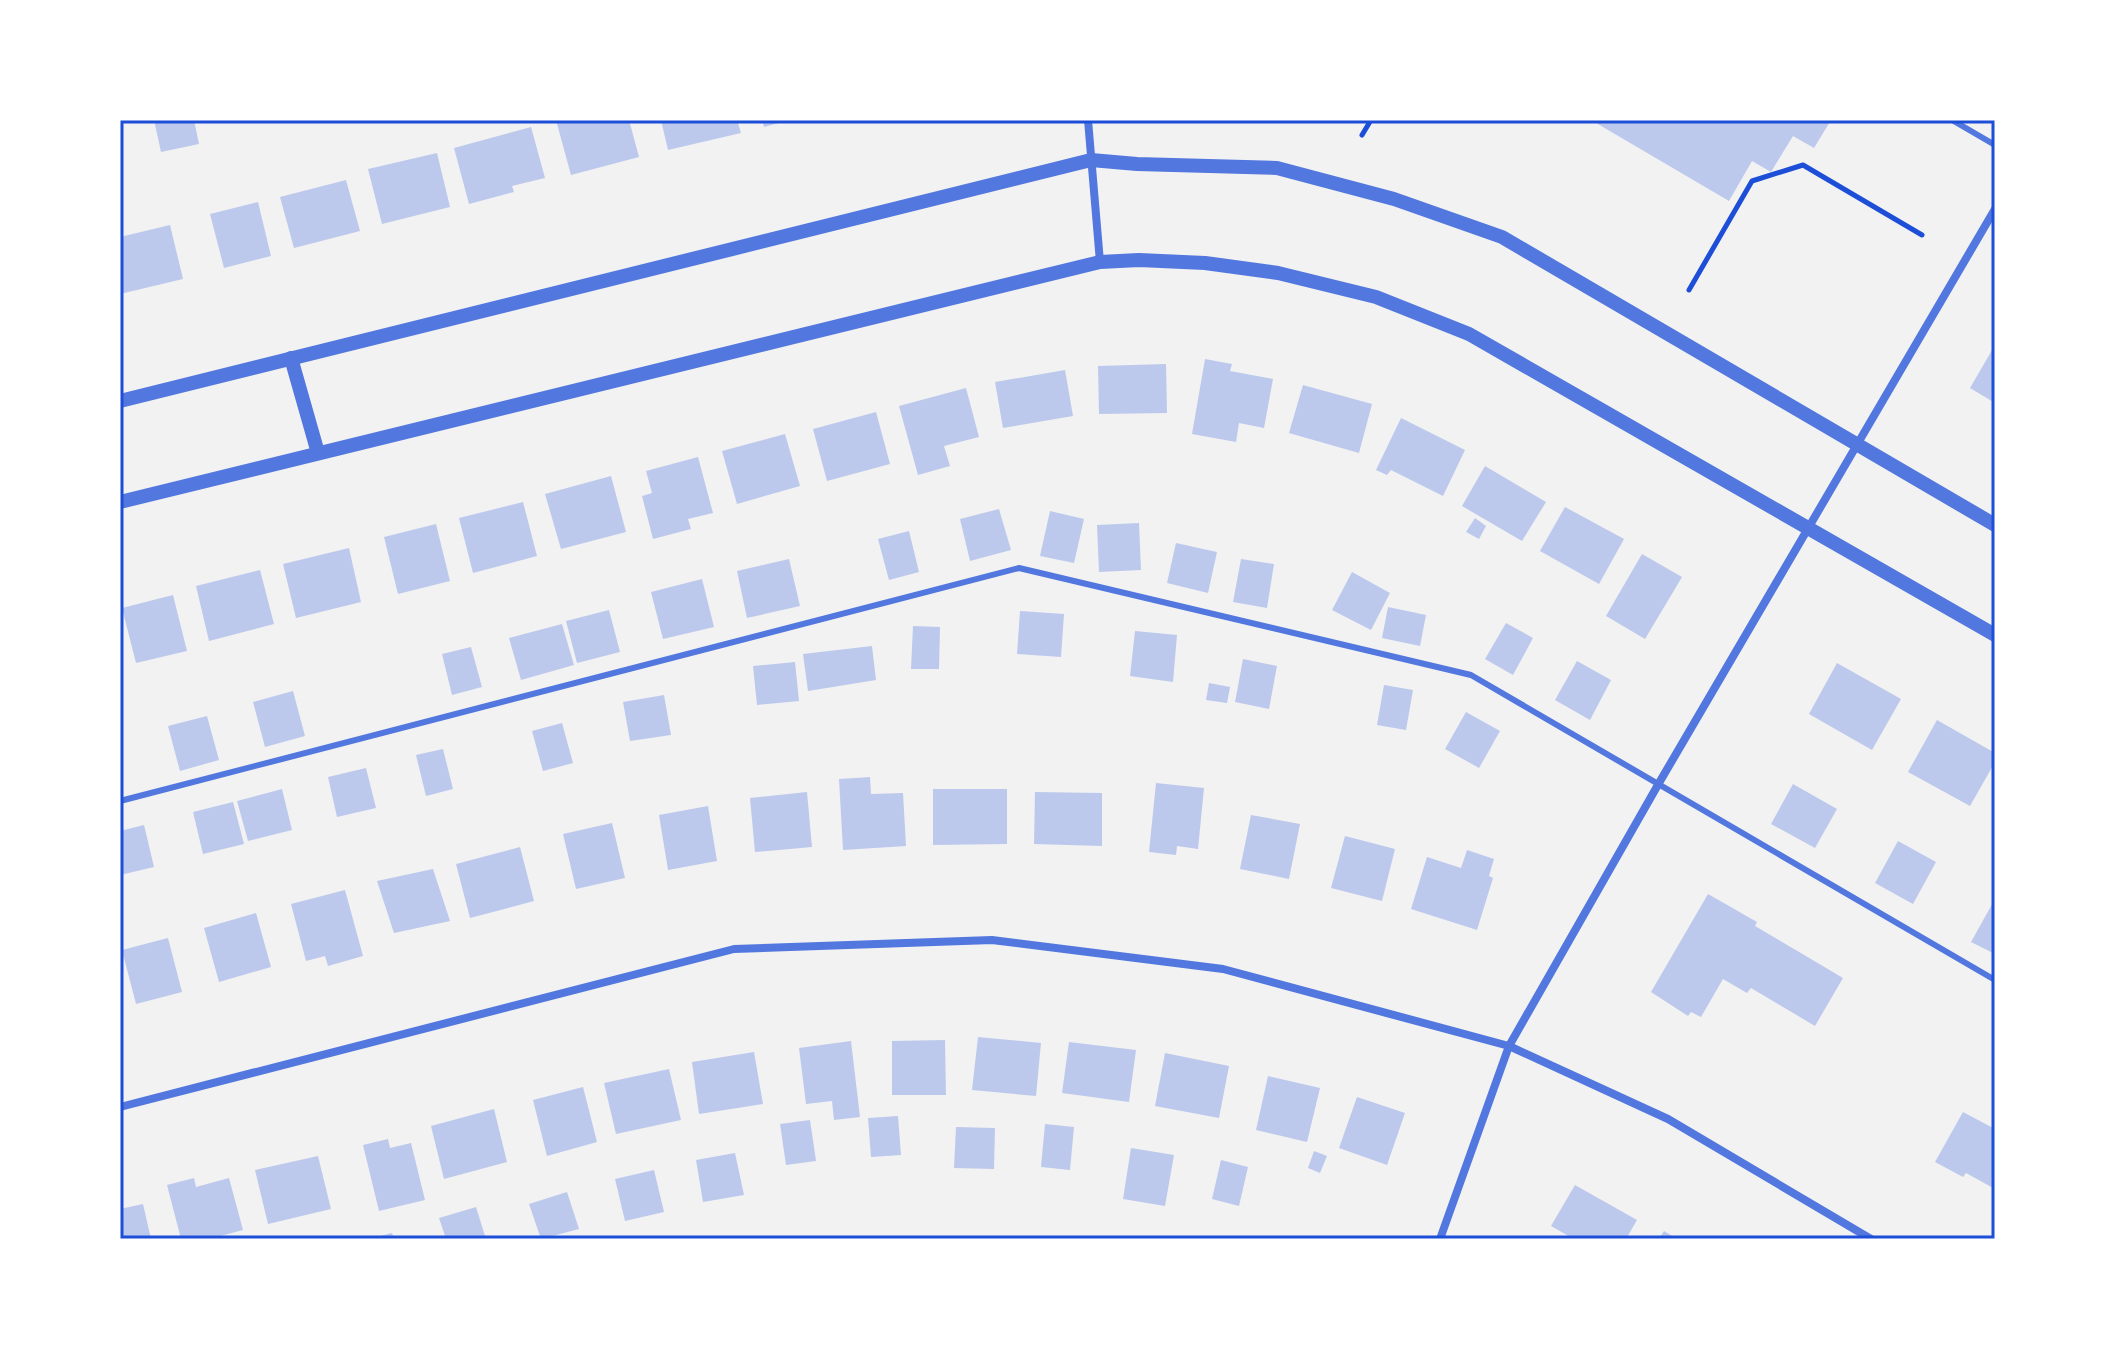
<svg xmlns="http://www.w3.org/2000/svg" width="2115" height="1359" viewBox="0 0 2115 1359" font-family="'Noto Sans',sans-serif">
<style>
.building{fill:#bdc9ec}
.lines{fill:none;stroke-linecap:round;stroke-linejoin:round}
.path{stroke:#1d4ed8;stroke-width:5}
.service{stroke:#5277de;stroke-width:6}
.minor{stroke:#5277de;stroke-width:8}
.tertiary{stroke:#5277de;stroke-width:14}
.neatline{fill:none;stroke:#1d4ed8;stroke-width:3}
</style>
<rect width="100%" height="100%" fill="#f2f2f2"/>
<g class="building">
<path d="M154,120H194L199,144L161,152Z"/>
<path d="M556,120H629L639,157L571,175Z"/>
<path d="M661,120H737L741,133L668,150Z"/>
<path d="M762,120H786V121L764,127Z"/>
<path d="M1591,120H1831L1814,148L1793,136L1771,172L1752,161L1729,201Z"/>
<path d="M531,127L545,178L512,186L514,192L469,204L454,148Z"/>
<path d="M437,153L450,207L382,224L368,169Z"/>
<path d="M346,180L360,231L294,248L280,197Z"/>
<path d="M258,202L271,256L224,268L210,214Z"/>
<path d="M170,225L183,279L120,294V237Z"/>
<path d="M1995,345V403L1970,388Z"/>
<path d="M1205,359L1232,364L1230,371L1273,379L1264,428L1239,423L1236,442L1192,434Z"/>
<path d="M1166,364L1167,413L1099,414L1098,366Z"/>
<path d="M1065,370L1073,416L1003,428L995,382Z"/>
<path d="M1303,385L1372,404L1359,453L1289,433Z"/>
<path d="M966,388L979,437L944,446L950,466L918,475L899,406Z"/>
<path d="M876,412L890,464L827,481L813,429Z"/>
<path d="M1401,418L1465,450L1443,496L1391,470L1387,475L1376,470Z"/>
<path d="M785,434L800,486L737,504L722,451Z"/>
<path d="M698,457L713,513L688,519L691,529L653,539L642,496L652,493L646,471Z"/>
<path d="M1485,466L1546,502L1522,541L1462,506Z"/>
<path d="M611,476L626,532L561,549L545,494Z"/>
<path d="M523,502L537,556L473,573L459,518Z"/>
<path d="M1565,507L1624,539L1599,584L1540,551Z"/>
<path d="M999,509L1011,550L970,561L960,519Z"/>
<path d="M1050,511L1084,519L1074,563L1040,556Z"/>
<path d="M1475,518L1486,526L1479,539L1466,532Z"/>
<path d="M1139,523L1141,570L1099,572L1097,525Z"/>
<path d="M436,524L450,581L398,594L384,537Z"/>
<path d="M909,531L919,572L889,580L878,539Z"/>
<path d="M1176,543L1217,552L1208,593L1167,583Z"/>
<path d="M349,548L361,602L296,618L283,564Z"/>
<path d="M1642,554L1682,577L1645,639L1606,616Z"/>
<path d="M789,559L800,606L747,618L737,571Z"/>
<path d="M1241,559L1274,564L1267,608L1233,602Z"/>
<path d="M260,570L274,624L209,641L196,586Z"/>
<path d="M1352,572L1390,593L1371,630L1332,610Z"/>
<path d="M702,579L714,627L663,639L651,592Z"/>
<path d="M173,595L187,651L136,663L122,608Z"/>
<path d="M1388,607L1426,615L1420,646L1382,638Z"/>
<path d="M609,610L620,652L577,663L566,621Z"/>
<path d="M1020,611L1064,614L1061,657L1017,654Z"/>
<path d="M1506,623L1533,638L1513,675L1485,659Z"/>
<path d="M562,624L574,665L521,680L509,638Z"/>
<path d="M913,626L940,627L939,669H911Z"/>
<path d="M1135,631L1177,635L1173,682L1130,676Z"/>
<path d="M872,646L876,680L808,691L803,654Z"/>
<path d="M471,647L482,687L452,695L442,654Z"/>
<path d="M1243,659L1277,666L1269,709L1235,702Z"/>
<path d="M1577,661L1611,680L1590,720L1555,700Z"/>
<path d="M795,662L799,701L757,705L753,666Z"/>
<path d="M1837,663L1901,699L1872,750L1809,714Z"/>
<path d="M1209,683L1230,687L1227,703L1206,700Z"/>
<path d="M1384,685L1413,690L1406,730L1377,725Z"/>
<path d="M293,691L305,736L265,747L253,702Z"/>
<path d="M664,695L671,735L630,741L623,702Z"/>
<path d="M1466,712L1500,731L1479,768L1445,749Z"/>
<path d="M207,716L219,760L180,771L168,726Z"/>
<path d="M1937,720L1995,753V762L1970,806L1908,772Z"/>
<path d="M562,723L573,763L543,771L532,731Z"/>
<path d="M443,749L453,789L426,796L416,755Z"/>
<path d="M366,768L376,808L337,817L328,777Z"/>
<path d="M870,777L871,794L903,793L906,846L843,850L839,779Z"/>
<path d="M1156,783L1204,788L1198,849L1177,846L1176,855L1149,852Z"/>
<path d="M1793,784L1837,809L1815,848L1771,824Z"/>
<path d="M282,789L292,830L248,841L237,801Z"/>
<path d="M933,789H1007V844L933,845Z"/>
<path d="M807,792L812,847L755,852L750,798Z"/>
<path d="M1035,792L1102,793V846L1034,844Z"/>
<path d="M233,802L244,844L203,854L193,812Z"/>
<path d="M708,806L717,861L668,870L659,815Z"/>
<path d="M1251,815L1300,824L1289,879L1240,869Z"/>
<path d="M612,823L625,878L576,889L563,834Z"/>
<path d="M144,825L154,867L120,875V831Z"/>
<path d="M1345,836L1395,849L1382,901L1331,888Z"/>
<path d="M1898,841L1936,862L1913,904L1875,883Z"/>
<path d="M520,847L534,901L470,918L456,864Z"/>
<path d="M1467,850L1494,859L1489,876L1493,878L1477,930L1411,909L1427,857L1461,868Z"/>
<path d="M433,869L450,921L394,933L377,881Z"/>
<path d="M345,890L363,956L328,966L325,956L306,961L291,904Z"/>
<path d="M1708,894L1757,922L1755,926L1843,978L1815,1026L1751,988L1747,993L1723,979L1701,1017L1691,1012L1688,1016L1651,992Z"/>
<path d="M1995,899V954L1971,942Z"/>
<path d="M256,913L271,967L219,982L204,928Z"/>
<path d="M168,938L182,992L136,1004L122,950Z"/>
<path d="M978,1037L1041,1043L1036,1096L972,1090Z"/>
<path d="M945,1040L946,1095H892V1041Z"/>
<path d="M851,1041L860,1117L834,1120L832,1101L806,1104L799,1048Z"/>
<path d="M1069,1042L1136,1050L1129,1102L1062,1093Z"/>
<path d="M754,1052L763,1104L699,1114L692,1062Z"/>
<path d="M1165,1053L1229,1066L1219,1118L1155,1106Z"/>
<path d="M669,1069L681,1120L616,1134L604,1083Z"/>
<path d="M1268,1076L1320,1088L1307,1142L1256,1130Z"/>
<path d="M583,1087L597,1142L547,1156L533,1100Z"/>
<path d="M1357,1097L1405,1113L1387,1165L1339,1148Z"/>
<path d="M494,1109L507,1162L444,1179L431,1126Z"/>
<path d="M1963,1112L1995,1129V1189L1966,1173L1963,1177L1935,1162Z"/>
<path d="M898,1116L901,1155L871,1157L868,1118Z"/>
<path d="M810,1120L816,1161L786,1165L780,1124Z"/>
<path d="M1045,1124L1074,1127L1070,1170L1041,1167Z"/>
<path d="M956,1127L995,1128L994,1169L954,1168Z"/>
<path d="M388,1139L390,1148L411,1143L425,1200L379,1211L363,1145Z"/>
<path d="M1131,1148L1174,1155L1165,1206L1123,1199Z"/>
<path d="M1314,1151L1327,1156L1320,1173L1308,1168Z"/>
<path d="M735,1153L744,1195L703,1202L696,1160Z"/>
<path d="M318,1156L331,1209L268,1224L255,1170Z"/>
<path d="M1221,1160L1248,1167L1239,1206L1212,1199Z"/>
<path d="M654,1170L664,1212L625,1221L615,1179Z"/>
<path d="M194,1178L196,1187L229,1178L243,1230L209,1239H181L167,1185Z"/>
<path d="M1575,1185L1637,1220L1626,1239H1574L1551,1226Z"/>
<path d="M567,1192L579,1229L541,1239L529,1204Z"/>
<path d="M143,1204L151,1239H120V1209Z"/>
<path d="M476,1207L486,1239H446L439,1218Z"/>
<path d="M1664,1231L1677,1239H1659Z"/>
<path d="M392,1233L394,1239H372V1238Z"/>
</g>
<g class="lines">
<g class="path">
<path d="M1362,135L1371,120"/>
<path d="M1689,290L1752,181L1803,165L1922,235"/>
</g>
<g class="service">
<path d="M1952,120L1995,145"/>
<path d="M120,801L1019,568L1471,675L1995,980"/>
</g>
<g class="minor">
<path d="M1088,120L1100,262"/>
<path d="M120,1107L734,949L992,940L1223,969L1509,1046L1668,1119L1871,1239"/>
<path d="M1440,1239L1509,1046L1659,783L1995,209"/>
</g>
<g class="tertiary">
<path d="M291,358L318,453"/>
<path d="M120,401L1091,160L1137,164L1277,168L1394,199L1502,237L1995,525"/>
<path d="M120,502L1100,262L1139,260L1205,263L1278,273L1376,297L1469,334L1995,635"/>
</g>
</g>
<rect width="2115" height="1359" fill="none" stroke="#ffffff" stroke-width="244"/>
<rect x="122" y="122" width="1871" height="1115" class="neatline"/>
</svg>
